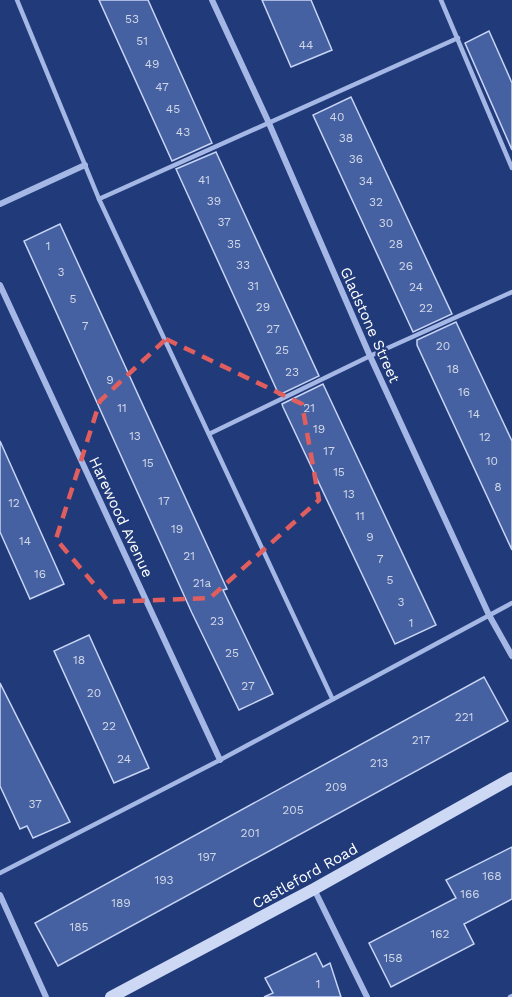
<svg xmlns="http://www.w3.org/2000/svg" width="512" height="997" viewBox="0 0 512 997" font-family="'Work Sans',sans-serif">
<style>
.building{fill:#4661a2;stroke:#c7d4f4;stroke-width:1.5}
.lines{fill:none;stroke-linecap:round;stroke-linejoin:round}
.lane{stroke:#a4b7e5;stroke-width:4.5}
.street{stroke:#a4b7e5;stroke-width:6}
.secondary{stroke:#cdd8f5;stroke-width:12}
.marked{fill:none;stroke:#e05e5e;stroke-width:4.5;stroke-dasharray:12 8;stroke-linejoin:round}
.labels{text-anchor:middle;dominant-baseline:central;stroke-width:4.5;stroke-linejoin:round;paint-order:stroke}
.number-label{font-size:12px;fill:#d1d8e8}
.street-label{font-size:15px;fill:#fff;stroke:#213a7a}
</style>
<rect width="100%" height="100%" fill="#213a7a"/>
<g class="building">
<path d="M99,0H148L212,143L172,161Z"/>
<path d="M262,0H311L332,50L291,67Z"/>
<path d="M489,31L512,83V150L465,43Z"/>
<path d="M351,97L452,314L413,332L313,115Z"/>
<path d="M216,152L319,376L279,395L176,169Z"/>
<path d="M60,224L227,589L223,590L273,694L239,710L192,613L24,241Z"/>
<path d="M456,322L512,441V550L417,345V340Z"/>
<path d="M323,384L436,625L395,644L283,407L282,404Z"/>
<path d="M0,441L64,584L30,599L0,532Z"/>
<path d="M89,635L149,768L114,783L54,651Z"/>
<path d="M484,677L508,721L58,966L35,923Z"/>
<path d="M0,683L70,822L33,838L27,826L20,829L0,786Z"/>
<path d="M512,847V899L464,924L474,944L391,987L369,943L456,898L446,880Z"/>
<path d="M316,953L323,967L330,963L341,997H264L273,993L265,978Z"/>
</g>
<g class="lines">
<g class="lane">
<path d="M17,0L99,199L332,698"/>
<path d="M441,0L512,168"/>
<path d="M99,199L458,38"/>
<path d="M209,434L370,356L512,292"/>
<path d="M0,873L220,760L512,603"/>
<path d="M510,997L512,996"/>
</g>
<g class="street">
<path d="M212,0L268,121L370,356L489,615L512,656"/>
<path d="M0,204L85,165"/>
<path d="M0,285L220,760"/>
<path d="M314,889L367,997"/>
<path d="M0,895L46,997"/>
</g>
<path class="secondary" d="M111,997L314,889L512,778"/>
</g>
<path class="marked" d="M166,339L302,404L319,500L210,598L109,602L56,539L100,401Z"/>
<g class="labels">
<g class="number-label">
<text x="132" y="19">53</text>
<text x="142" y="41">51</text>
<text x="306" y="45">44</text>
<text x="152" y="64">49</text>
<text x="162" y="87">47</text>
<text x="173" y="109">45</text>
<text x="337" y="117">40</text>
<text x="183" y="132">43</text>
<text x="346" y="138">38</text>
<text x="356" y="159">36</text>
<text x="204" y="180">41</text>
<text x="366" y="181">34</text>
<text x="214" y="201">39</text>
<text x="376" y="202">32</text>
<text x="224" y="222">37</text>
<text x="386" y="223">30</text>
<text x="234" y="244">35</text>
<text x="396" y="244">28</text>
<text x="48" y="246">1</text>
<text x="243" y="265">33</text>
<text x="406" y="266">26</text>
<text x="61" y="272">3</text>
<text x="253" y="286">31</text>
<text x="416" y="287">24</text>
<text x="73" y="299">5</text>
<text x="263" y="307">29</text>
<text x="426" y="308">22</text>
<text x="85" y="326">7</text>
<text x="273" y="329">27</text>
<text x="443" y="346">20</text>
<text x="282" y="350">25</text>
<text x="453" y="369">18</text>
<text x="292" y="372">23</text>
<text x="110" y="380">9</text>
<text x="464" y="392">16</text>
<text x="122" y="408">11</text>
<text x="309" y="408">21</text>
<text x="474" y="414">14</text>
<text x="319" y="429">19</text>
<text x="135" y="436">13</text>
<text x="485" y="437">12</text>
<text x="329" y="451">17</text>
<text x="492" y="461">10</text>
<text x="148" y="463">15</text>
<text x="339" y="472">15</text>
<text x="498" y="487">8</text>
<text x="349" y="494">13</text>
<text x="164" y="501">17</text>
<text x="14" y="503">12</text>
<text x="360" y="516">11</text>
<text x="177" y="529">19</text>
<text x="370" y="537">9</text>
<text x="25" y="541">14</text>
<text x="189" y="556">21</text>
<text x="380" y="559">7</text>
<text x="40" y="574">16</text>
<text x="390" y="580">5</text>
<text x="202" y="583">21a</text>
<text x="401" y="602">3</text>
<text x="217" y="621">23</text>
<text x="411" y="623">1</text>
<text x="232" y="653">25</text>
<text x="79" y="660">18</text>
<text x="248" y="686">27</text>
<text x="94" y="693">20</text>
<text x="464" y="717">221</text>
<text x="109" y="726">22</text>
<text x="421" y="740">217</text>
<text x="124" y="759">24</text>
<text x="379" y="763">213</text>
<text x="336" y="787">209</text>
<text x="35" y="804">37</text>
<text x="293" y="810">205</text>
<text x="250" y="833">201</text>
<text x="207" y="857">197</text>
<text x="492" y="876">168</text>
<text x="164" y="880">193</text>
<text x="470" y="894">166</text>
<text x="121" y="903">189</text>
<text x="79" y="927">185</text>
<text x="440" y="934">162</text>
<text x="393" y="958">158</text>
<text x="318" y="984">1</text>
</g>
<g class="street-label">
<text transform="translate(370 325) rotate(66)">Gladstone Street</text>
<text transform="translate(121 517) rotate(65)">Harewood Avenue</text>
<text transform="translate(305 876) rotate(-29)">Castleford Road</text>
</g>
</g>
</svg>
